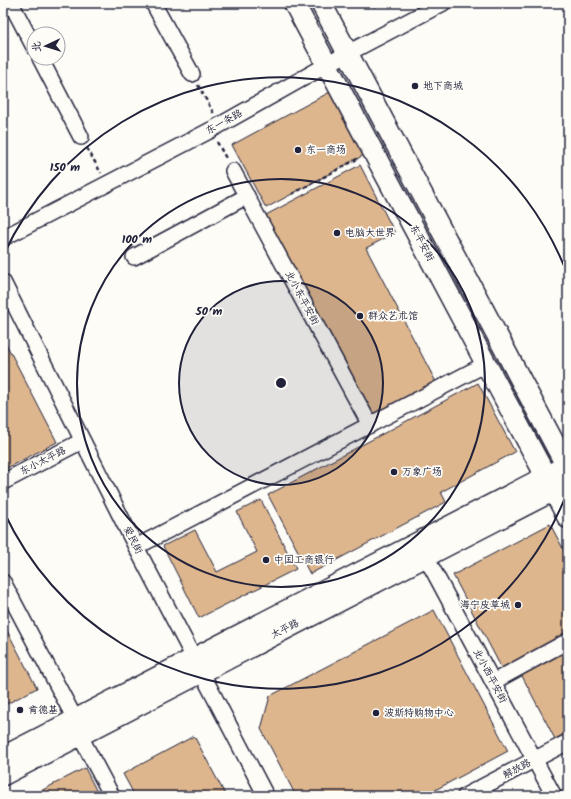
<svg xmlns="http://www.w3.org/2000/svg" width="571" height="799" viewBox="0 0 571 799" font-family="Kalam,'LXGW WenKai TC',sans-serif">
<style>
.building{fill:#ddb68e;stroke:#22223b}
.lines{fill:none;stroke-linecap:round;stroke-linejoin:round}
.minor-casing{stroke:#22223b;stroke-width:18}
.major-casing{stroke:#22223b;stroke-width:23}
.path{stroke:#22223b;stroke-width:2.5;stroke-dasharray:4 3;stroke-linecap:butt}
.minor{stroke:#fdfcf7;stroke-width:15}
.major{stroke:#fdfcf7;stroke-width:20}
.ring{fill:none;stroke:#22223b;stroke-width:2}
.poi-dot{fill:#22223b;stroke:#fdfcf7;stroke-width:1.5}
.labels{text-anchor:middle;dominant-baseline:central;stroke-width:3.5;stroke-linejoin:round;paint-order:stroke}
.poi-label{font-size:10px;fill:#22223b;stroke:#fdfcf7;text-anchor:start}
.street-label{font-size:10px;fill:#22223b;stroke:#fdfcf7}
.centre{fill:#22223b;stroke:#fdfcf7;stroke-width:2}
.ring-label{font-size:12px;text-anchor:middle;font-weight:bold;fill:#22223b;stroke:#fdfcf7;stroke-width:3.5;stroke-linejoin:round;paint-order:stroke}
</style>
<rect width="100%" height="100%" fill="#fdfcf7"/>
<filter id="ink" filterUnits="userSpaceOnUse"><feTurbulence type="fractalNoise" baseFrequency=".025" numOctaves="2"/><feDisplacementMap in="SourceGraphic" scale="8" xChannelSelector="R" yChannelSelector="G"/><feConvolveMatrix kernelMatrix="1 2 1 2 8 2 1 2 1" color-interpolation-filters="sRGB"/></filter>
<g filter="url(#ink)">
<g class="building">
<path d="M371,3H382L374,7Z"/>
<path d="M330,92L364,155L266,208L232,145Z"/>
<path d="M360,165L395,233L366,248L437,384L372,418L266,215Z"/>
<path d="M3,338L57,442L3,470Z"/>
<path d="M478,383L515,452L441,492L446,502L310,574L268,495Z"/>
<path d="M261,500L296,569L199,618L163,546L195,530L217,572L257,552L237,512Z"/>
<path d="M550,524L568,558V635L502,669L453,575Z"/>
<path d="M434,610L508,751L424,796H296L261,729L270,696Z"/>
<path d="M3,623L37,688L3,706Z"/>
<path d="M568,649V732L555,739L521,674Z"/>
<path d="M194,736L226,796H135L123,774Z"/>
<path d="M85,768L99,796H31Z"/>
</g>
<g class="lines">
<defs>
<g id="minor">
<path d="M11,3L34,47"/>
<path d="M153,3L192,74"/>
<path d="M40,58L81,137"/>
<path d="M233,171L370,425"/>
<path d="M3,238L211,130L348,53L443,3"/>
<path d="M134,257L247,196"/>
<path d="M3,282L136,547L266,796"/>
<path d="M3,482L82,441"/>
<path d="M136,547L486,364"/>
<path d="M426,557L554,796"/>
<path d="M3,582L75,719"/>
<path d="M493,682L568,641"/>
<path d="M80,736L112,796"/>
<path d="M465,796L568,742"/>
</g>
<g id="major">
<path d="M294,3L568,518"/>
<path d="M321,3L568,469"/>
<path d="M3,757L568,465"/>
<path d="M3,775L568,483"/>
</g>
</defs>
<use href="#minor" class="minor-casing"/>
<use href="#major" class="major-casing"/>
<g class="path">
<path d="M198,85L214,114"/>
<path d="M217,142L227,160"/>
<path d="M87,148L101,173"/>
<path d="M292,194L359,158"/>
</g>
<use href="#minor" class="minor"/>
<use href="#major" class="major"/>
</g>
</g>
<circle cx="281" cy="383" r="102" fill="#22223b" fill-opacity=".12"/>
<g class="ring">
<circle cx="281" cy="383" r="102"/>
<circle cx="281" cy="383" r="204"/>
<path d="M568 490A306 306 0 0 1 4 512M4 254A306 306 0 0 1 568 276"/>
</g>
<g class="poi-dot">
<circle cx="415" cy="86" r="4"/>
<circle cx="298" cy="150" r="4"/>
<circle cx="337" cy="233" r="4"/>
<circle cx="360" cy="316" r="4"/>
<circle cx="394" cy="472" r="4"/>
<circle cx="266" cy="560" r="4"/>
<circle cx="518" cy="605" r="4"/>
<circle cx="20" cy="710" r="4"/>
<circle cx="376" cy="713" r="4"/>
</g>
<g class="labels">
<g class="poi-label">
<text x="423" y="86">地下商城</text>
<text x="306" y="150">东一商场</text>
<text x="345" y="233">电脑大世界</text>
<text x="368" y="316">群众艺术馆</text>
<text x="402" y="472">万象广场</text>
<text x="274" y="560">中国工商银行</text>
<text x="510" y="605" text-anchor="end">海宁皮草城</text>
<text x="28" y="710">肯德基</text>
<text x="384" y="713">波斯特购物中心</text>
</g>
<g class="street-label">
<text transform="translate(224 122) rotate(-29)">东一条路</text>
<text transform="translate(422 243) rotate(62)">东平安街</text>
<text transform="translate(302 298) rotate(62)">北小东平安街</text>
<text transform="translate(43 461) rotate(-27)">东小太平路</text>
<text transform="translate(133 540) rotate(63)">爱民街</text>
<text transform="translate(285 629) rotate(-27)">太平路</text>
<text transform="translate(490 676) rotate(62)">北小西平安街</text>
<text transform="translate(517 769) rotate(-28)">解放路</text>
</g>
</g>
<circle cx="281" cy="383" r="6" class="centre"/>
<g class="ring-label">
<text x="65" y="171">150 m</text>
<text x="137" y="243">100 m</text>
<text x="209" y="315">50 m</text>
</g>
<rect width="571" height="799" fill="none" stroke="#fdfcf7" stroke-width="16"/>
<rect x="8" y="8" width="555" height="783" fill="none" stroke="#22223b" stroke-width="1.5" filter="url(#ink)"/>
<g transform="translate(46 46) rotate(266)"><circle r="19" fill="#fdfcf7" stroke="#a5a5ac"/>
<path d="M0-3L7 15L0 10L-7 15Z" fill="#22223b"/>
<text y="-6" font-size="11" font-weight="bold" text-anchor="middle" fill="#22223b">北</text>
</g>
</svg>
